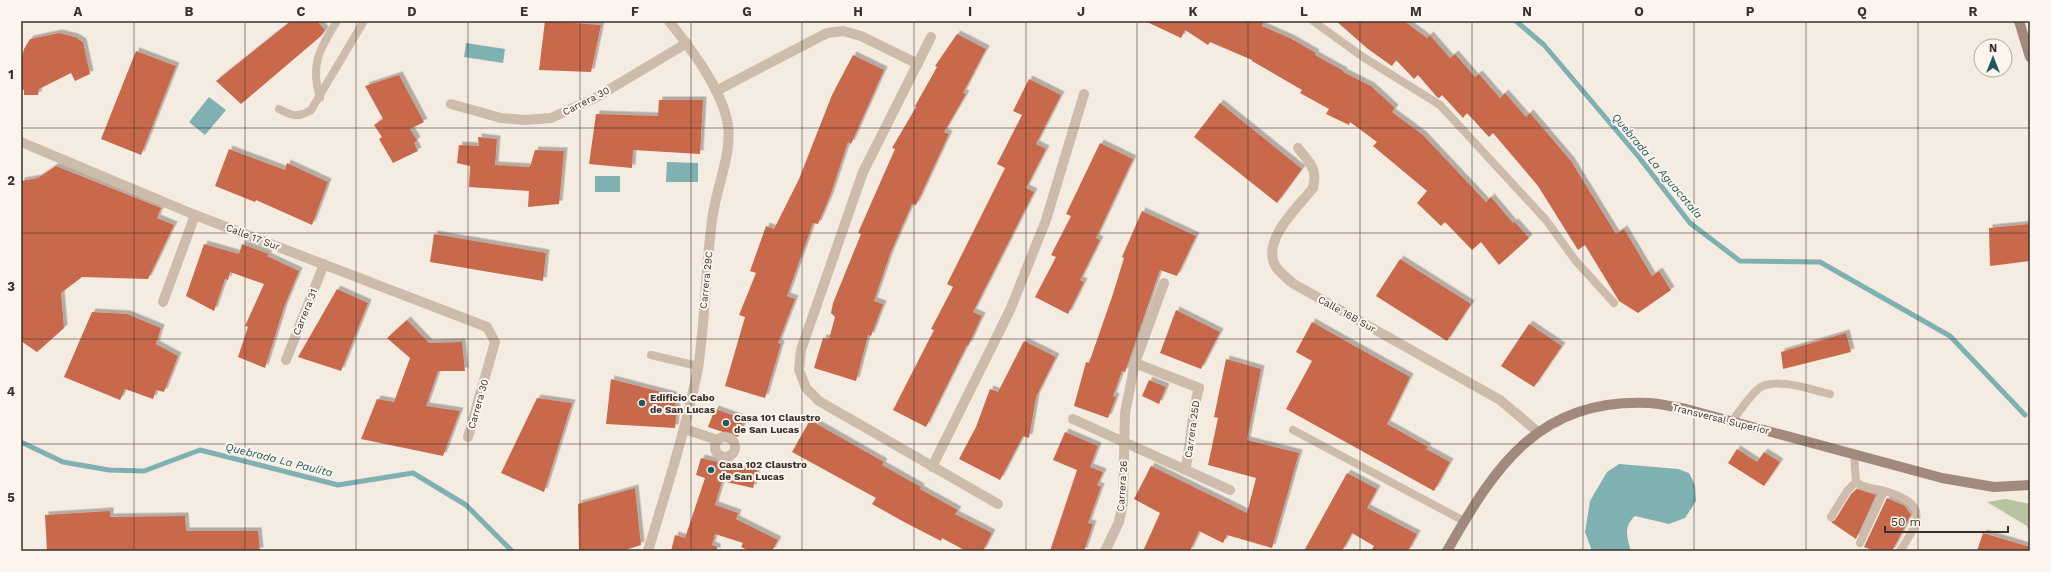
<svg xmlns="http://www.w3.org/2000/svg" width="2051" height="572" viewBox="0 0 2051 572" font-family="'Work Sans',sans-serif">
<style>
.green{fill:#b8c4a0}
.water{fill:#7fb0b2}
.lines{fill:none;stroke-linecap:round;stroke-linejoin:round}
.stream{stroke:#7fb0b2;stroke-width:5}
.building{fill:#c8694b;filter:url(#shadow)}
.service{stroke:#cdbbac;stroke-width:8}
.minor{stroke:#cdbbac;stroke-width:10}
.secondary{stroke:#a18a7d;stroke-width:10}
.grid{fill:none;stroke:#3b302b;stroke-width:1;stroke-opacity:0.55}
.poi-dot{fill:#1f5a5e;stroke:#fbf5ee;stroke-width:1.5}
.labels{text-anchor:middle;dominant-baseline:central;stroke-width:4;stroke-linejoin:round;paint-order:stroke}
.street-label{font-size:10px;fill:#3b302b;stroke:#fbf5ee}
.poi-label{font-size:10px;font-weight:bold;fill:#3b302b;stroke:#fbf5ee;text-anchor:start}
.water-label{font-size:11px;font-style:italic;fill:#1f5a5e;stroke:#fbf5ee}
.neatline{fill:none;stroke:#3b302b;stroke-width:1.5}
.grid-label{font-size:13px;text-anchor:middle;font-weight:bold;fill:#3b302b}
</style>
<defs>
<filter id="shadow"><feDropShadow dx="3.5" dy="-3.5" stdDeviation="0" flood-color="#0004"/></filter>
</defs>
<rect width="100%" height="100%" fill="#f4ebe1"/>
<path class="green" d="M2006,499L2030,504V535L2027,526L1987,502Z"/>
<g class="water">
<path d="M466,43L505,49L503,63L464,57Z"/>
<path d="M209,97L226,110L205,135L189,122Z"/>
<path d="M667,162L698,163V182H666Z"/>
<rect x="595" y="176" width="25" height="16"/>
<path d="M1619,464L1678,469L1689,473L1695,485L1696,501L1685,518L1669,524L1635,516C1623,527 1627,537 1631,551H1592L1585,532L1590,501L1607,472Z"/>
</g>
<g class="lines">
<g class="stream">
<path d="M1516,21L1544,45L1638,156L1690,223L1740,261L1820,262L1950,336L2025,415"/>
<path d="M21,442L63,462L109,470L144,471L200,450L338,485L413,473L466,505L512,551"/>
</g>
</g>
<g class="building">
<path d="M291,21H317L325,30L321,36L241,104L216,81Z"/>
<path d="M545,21L601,25L591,72L539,70Z"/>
<path d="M1145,21H1264L1262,26L1290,38L1316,53L1315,55L1344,71L1343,72L1371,86L1395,108L1392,112L1423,135L1486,202L1491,197L1513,223L1515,222L1529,238L1499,265L1481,242L1472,250L1445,222L1441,226L1417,203L1427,191L1373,146L1377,142L1350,122L1349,125L1326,114L1329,109L1300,93L1302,90L1252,61V60L1210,42L1208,45L1185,30L1181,38Z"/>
<path d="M1336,21H1404L1427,38L1430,35L1450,58L1455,54L1475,77L1479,74L1500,98L1505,93L1526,117L1530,113L1571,161L1616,234L1624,229L1652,276L1659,271L1671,290L1638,313L1619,301L1585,245L1578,250L1538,186L1493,133L1489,137L1467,113L1463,118L1442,95L1439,98L1437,97L1418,75L1414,79L1396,60L1392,66L1368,49Z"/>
<path d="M59,33L75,37L83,42L90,74L75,81L71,73L39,89L38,95H24V90L21,89V61L24,49L30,39Z"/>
<path d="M957,34L986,49L963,93L966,94L944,132L949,134L916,205L912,204L890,254L874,301L883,304L871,336L868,335L856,381L814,368L823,338L829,339L835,317L831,313L833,303L861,234L858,233L895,149L892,148L916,107L915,106L937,67L935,66Z"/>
<path d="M136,51L176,66L141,155L101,139Z"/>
<path d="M853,55L884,70L851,144L848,142L830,196L818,224L813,223L787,296L795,299L778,343L781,344L765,398L725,386L745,317L739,315L756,273L750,271L766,226L774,229L799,179L832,95Z"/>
<path d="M399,75L424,122L410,129L417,140L414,143L418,151L393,163L379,139L382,137L374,125L383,119L365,86Z"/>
<path d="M1029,79L1061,95L1036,144L1046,149L1026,188L1034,192L973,312L982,316L968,346L967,345L926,427L893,410L934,330L931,329L953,287L947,284L1005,168L997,164L1022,115L1013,111Z"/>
<path d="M659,100H703L700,154L633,150L632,168L589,164L596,114L658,116Z"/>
<path d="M1220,103L1302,169L1277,203L1194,137Z"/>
<path d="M478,137L497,139L495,165L530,167L535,150L564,151L559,204L528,207L529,191L469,187L470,166L457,163L459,145L479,146Z"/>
<path d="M1100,143L1133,159L1096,238L1100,240L1080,280L1084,282L1068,314L1035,297L1056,257L1051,255L1071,216L1066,214Z"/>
<path d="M229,149L285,170L287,163L328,182L312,225L256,200L255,202L215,186Z"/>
<path d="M56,166L161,208L157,218L174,225L148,279L82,277L61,293L64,328L37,352L21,341V181L38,178Z"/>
<path d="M1142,211L1196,236L1177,276L1160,270L1125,372L1122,371L1113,396L1116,397L1108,418L1074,406L1086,362L1089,363L1113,294L1124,258L1122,257Z"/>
<path d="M2030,224V261L1990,266L1989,228Z"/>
<path d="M434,234L546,253L543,281L430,262Z"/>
<path d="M204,244L239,254L242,244L269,254L267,256L299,271L284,307L265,368L238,357L248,327L245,326L264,284L230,272L228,280L225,279L214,311L186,296Z"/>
<path d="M1400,259L1471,304L1447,341L1376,296Z"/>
<path d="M337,289L368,303L341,371L298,357Z"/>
<path d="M1176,310L1220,332L1201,369L1160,353Z"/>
<path d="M92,312L127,314L161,328L156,344L178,356L164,392L156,390L153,399L125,389L120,400L64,377Z"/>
<path d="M407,320L429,343L462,342L465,371H438L426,406L460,411L443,456L361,439L377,399L394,402L410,358L387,338Z"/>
<path d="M1312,322L1410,377L1387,424L1428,447L1426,449L1450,462L1434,491L1286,409L1312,361L1296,352Z"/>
<path d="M1529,324L1562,346L1534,387L1501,366Z"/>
<path d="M1846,333L1851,352L1783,369L1781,352Z"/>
<path d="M1024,341L1056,357L1036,397L1029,438L1023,436L1000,480L959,459L976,427L990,389L998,392Z"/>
<path d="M1226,359L1261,369L1247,440L1299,453L1272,548L1227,535L1223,543L1199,531L1190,551H1143L1160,513L1134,499L1151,466L1247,513L1256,478L1208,465L1218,418L1214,417Z"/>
<path d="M611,379L673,395L677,410L675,428L606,424Z"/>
<path d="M1149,380L1166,387L1159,404L1142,396Z"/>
<path d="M537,398L572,403L544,492L501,473Z"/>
<path d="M715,409L741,418L740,422L743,424L738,437L708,427Z"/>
<path d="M810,420L884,462L882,465L921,487L920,489L958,510L955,514L992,533L983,551H966L942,538L941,541L904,522L872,504L876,498L792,452Z"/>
<path d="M1065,432L1098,446L1090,467L1103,472L1097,485L1101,487L1088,523L1093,524L1084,551H1050L1077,470L1053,460Z"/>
<path d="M1737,449L1757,462L1764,452L1780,462L1764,486L1728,463Z"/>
<path d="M701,458L743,468L744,464L758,467L753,488L722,481L715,505L738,513L736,519L778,540L772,551H750L741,547L743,543L715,534L712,545L717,547V551H671L675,535L685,538L705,478L696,475Z"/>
<path d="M1347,473L1377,489L1367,508L1417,534L1408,551H1371L1374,546L1352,533L1342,551H1304Z"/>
<path d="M635,488L641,545L622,551H579L578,504Z"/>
<path d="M1857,489L1876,495L1856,539L1831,522L1835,520L1851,494Z"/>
<path d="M1887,498L1905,506L1911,515L1892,551H1875L1864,547Z"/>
<path d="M110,511V517L185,516L186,531H258L260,551H47L45,515Z"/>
<path d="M1983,533L2030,547V551H1977Z"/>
</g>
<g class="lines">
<g class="service">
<path d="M1313,21L1363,57L1440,105L1546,220L1575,260L1614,303"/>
<path d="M320,98C310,65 319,50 337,21"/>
<path d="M279,109C292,116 298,118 311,110L364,21"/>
<path d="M651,355L698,366"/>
<path d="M1732,421C1740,411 1748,398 1758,389C1774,376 1812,390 1830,394"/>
<path d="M1293,430L1464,521"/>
<path d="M1854,454L1856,482C1865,489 1874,488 1885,491C1928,504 1921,519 1900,551"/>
<path d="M1831,517L1847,491L1856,482"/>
<path d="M1860,543L1884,491"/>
</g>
<g class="minor">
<path d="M931,37L863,172L801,350L799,370L806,388L819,401L998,504"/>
<path d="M716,91L827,33L843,31L861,36L918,64"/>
<path d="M451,104L501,118L525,120L551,118L595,98L687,43"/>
<path d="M21,142L195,215L487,327L495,342L468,437"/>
<path d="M1298,148C1309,162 1318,168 1313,188C1298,207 1260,241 1276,267C1281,274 1288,279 1294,284L1500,400L1538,432"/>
<path d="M163,302L195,215"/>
<path d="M286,360L324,264"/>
<path d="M1135,363L1199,388C1191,415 1192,443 1185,470"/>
<path d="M1073,419L1230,490"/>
<path d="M685,429L717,440"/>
<circle cx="725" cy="447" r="10"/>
<path d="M932,467L1010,310L1046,220L1084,94"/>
<path d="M648,551C666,490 686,430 698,368C706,317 705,265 713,214C717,187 732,152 728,125C722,89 691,49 669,21"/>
<path d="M1105,551L1119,522L1123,502L1125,413L1135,363L1164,283"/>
</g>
<g class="secondary">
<path d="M2019,21L2030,57"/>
<path d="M1447,551C1496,465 1539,398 1650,403C1662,404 1674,407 1686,409L1942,478L1994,487L2030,485"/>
</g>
</g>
<path class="grid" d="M134,21V551M245,21V551M356,21V551M468,21V551M580,21V551M691,21V551M802,21V551M914,21V551M1026,21V551M1137,21V551M1248,21V551M1360,21V551M1472,21V551M1583,21V551M1694,21V551M1806,21V551M1918,21V551M21,128H2030M21,233H2030M21,339H2030M21,444H2030"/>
<g class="poi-dot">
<circle cx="642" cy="403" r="4"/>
<circle cx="726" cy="423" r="4"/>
<circle cx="711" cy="470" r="4"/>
</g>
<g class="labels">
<g class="street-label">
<text transform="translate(586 101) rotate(-27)">Carrera 30</text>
<text transform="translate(253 237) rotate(21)">Calle 17 Sur</text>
<text transform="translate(706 280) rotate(-84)">Carrera 29C</text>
<text transform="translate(305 312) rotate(-68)">Carrera 31</text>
<text transform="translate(1347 314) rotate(29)">Calle 16B Sur</text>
<text transform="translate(478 404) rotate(-74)">Carrera 30</text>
<text transform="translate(1721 419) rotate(14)">Transversal Superior</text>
<text transform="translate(1192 429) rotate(-82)">Carrera 25D</text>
<text transform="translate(1122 486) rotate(-86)">Carrera 26</text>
</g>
<g class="poi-label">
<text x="650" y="397">Edificio Cabo<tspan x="650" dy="12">de San Lucas</tspan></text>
<text x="734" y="417">Casa 101 Claustro<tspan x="734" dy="12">de San Lucas</tspan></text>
<text x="719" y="464">Casa 102 Claustro<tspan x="719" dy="12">de San Lucas</tspan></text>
</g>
<g class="water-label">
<text transform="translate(1657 166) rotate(50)">Quebrada La Aguacatala</text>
<text transform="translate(279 460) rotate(14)">Quebrada La Paulita</text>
</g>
</g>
<rect width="2051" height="572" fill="none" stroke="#fbf5ee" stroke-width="44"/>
<g transform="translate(1993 58)"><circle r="19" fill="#fbf5ee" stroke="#aea6a0"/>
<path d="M0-3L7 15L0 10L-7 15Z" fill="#1f5a5e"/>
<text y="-6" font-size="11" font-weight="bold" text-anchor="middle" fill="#3b302b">N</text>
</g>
<path d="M1885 526v6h123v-6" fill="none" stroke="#3b302b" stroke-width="2"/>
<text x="1891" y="526" font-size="12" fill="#3b302b" stroke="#fbf5ee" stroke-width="3" paint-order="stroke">50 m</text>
<rect x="22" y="22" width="2007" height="528" class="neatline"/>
<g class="grid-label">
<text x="78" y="16">A</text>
<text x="189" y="16">B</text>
<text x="301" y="16">C</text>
<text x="412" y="16">D</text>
<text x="524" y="16">E</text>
<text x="635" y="16">F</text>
<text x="747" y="16">G</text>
<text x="858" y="16">H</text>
<text x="970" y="16">I</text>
<text x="1081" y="16">J</text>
<text x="1193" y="16">K</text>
<text x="1304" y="16">L</text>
<text x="1416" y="16">M</text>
<text x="1527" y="16">N</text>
<text x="1639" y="16">O</text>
<text x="1750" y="16">P</text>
<text x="1862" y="16">Q</text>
<text x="1973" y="16">R</text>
<text x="11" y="79">1</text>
<text x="11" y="185">2</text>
<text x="11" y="291">3</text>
<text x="11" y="396">4</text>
<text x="11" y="502">5</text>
</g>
</svg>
